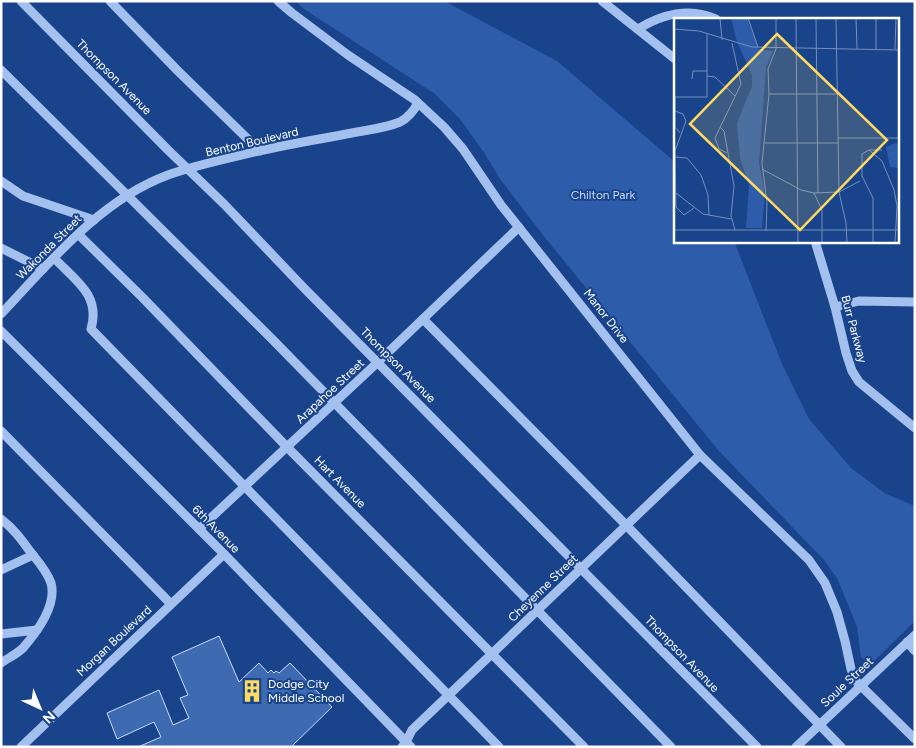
<svg xmlns="http://www.w3.org/2000/svg" width="916" height="748" viewBox="0 0 916 748" font-family="Figtree,sans-serif">
<style>
.green{fill:#2c5caa}
.building{fill:#3e6ab2;stroke:#cadcfa}
.lines{fill:none;stroke-linecap:round;stroke-linejoin:round}
.minor{stroke:#a4c0ee;stroke-width:9}
.labels{text-anchor:middle;dominant-baseline:central;stroke-width:4;stroke-linejoin:round;paint-order:stroke}
.street-label{font-size:12px;fill:#fff;stroke:#19448b}
.park-label{font-size:12px;fill:#cadcfa;stroke:#19448b}
.poi-label{font-size:12px;fill:#fff;stroke:#19448b;text-anchor:start}
.inset-road{fill:none;stroke:#758fb9;stroke-width:1}
.view{fill:#ffdb61;fill-opacity:0.15;stroke:#ffdb61;stroke-width:2.5}
.inset-edge{fill:none;stroke:#fff;stroke-width:2.5}
</style>
<rect width="100%" height="100%" fill="#19448b"/>
<path class="green" d="M296,1H444L557,61L675,162V241H734L782,364L809,419L851,468L886,494L915,506V621L871,664L861,657L857,627L838,580L824,560L718,450L543,235L500,179L485,154L460,119L435,94L304,9Z"/>
<path class="building" d="M219,636L239,682L259,663L268,673L271,670L274,673L276,671L279,673L290,663L332,707L291,747H138L161,737L154,722L117,739L107,713L159,690L173,725L189,718L180,698L188,695L172,657Z"/>
<g class="lines">
<g class="minor">
<path d="M21,1L168,150L224,204L303,287L757,747"/>
<path d="M110,1L178,71L260,151"/>
<path d="M278,1L292,13L348,55L415,100L444,127L463,149L501,205L700,455L809,560L825,583L837,612L845,641L851,669L856,681L915,739"/>
<path d="M602,1L675,59"/>
<path d="M638,29C662,14 690,7 716,19"/>
<path d="M1,70L272,339L671,747"/>
<path d="M1,181L23,196L94,220"/>
<path d="M79,235L143,298L287,447L584,747"/>
<path d="M815,241L835,307L846,353L852,371L859,382L915,428"/>
<path d="M1,248L43,269"/>
<path d="M54,258C75,280 101,295 91,329L499,747"/>
<path d="M835,307L859,301L915,302"/>
<path d="M1,314C49,263 100,200 168,175C196,165 230,158 259,151C290,144 321,139 352,133C367,130 386,128 400,122C408,118 413,112 418,103"/>
<path d="M423,319L626,525L841,747"/>
<path d="M1,331L224,554L411,747"/>
<path d="M1,431L171,604"/>
<path d="M1,519C13,528 21,539 29,550C37,560 47,571 51,583C57,605 37,632 23,648C17,654 8,658 1,663"/>
<path d="M199,529L378,362L519,227"/>
<path d="M1,570L33,555"/>
<path d="M1,634L37,630"/>
<path d="M907,642L915,651"/>
<path d="M21,747L224,554"/>
<path d="M402,747L406,742L412,730L700,455"/>
<path d="M796,747L915,635"/>
</g>
</g>
<defs>
<symbol id="building-bare" viewBox="-9 -9 18 18"><path d="M-4-6H4V6H1V3H-1V6H-4ZM-2.5-4.3h1.7v1.8h-1.7ZM.8-4.3h1.7v1.8H.8ZM-2.5-1h1.7V.8h-1.7ZM.8-1h1.7V.8H.8Z" fill="#ffdb61" stroke="#19448b" stroke-width="2.5" paint-order="stroke"/></symbol>
</defs>
<g fill-rule="evenodd">
<use href="#building-bare" x="236" y="675" width="32" height="32"/>
</g>
<g class="labels">
<g class="street-label">
<text transform="translate(114 77) rotate(45)">Thompson Avenue</text>
<text transform="translate(252 142) rotate(-13)">Benton Boulevard</text>
<text transform="translate(49 247) rotate(-45)">Wakonda Street</text>
<text transform="translate(606 316) rotate(52)">Manor Drive</text>
<text transform="translate(854 329) rotate(75)">Burr Parkway</text>
<text transform="translate(398 365) rotate(45)">Thompson Avenue</text>
<text transform="translate(330 391) rotate(-43)">Arapahoe Street</text>
<text transform="translate(340 482) rotate(45)">Hart Avenue</text>
<text transform="translate(216 529) rotate(45)">6th Avenue</text>
<text transform="translate(543 588) rotate(-44)">Cheyenne Street</text>
<text transform="translate(114 641) rotate(-43)">Morgan Boulevard</text>
<text transform="translate(682 654) rotate(46)">Thompson Avenue</text>
<text transform="translate(847 682) rotate(-43)">Soule Street</text>
</g>
<g class="park-label">
<text x="603" y="195">Chilton Park</text>
</g>
<g class="poi-label">
<text x="268" y="684">Dodge City<tspan x="268" dy="14">Middle School</tspan></text>
</g>
</g>
<g transform="translate(674 18)">
<rect width="225" height="225" fill="#19448b"/>
<path d="M57,0H73L85,31L99,33L92,49L85,145L91,176L88,210H72L75,167L66,140L63,105L78,68V57L63,24ZM222,125L225,127V150L216,149L212,129Z" fill="#2c5caa"/>
<path class="inset-road" d="M46,0L48,22M74,0L84,29M122,0L124,225M142,0L144,175M162,0L165,174L172,205L173,225M182,0L183,31M202,0V31M0,11L25,13L78,29L225,32M221,31L222,0M33,58L41,59L61,78M18,61L19,53H33M95,76H164M0,79H33V16M1,79V109L6,115M1,93L9,96L12,103L1,133L2,189L10,197L20,190M46,109L50,113L60,168L57,198L61,212M164,120H225M90,125H164M195,132L208,143L220,172L223,188L221,225M53,135L45,131L41,120L67,66L58,25M1,139L13,140L27,157L34,177L35,197M88,151L127,172L140,175L165,174L186,163M188,158L199,180V225M188,159V136L195,132H208M2,175L29,196L57,201M140,175L148,192V225M0,212H225M92,213L93,185L88,145L95,76L94,51L102,31V0"/>
<path class="view" d="M103,16L213,122L126,212L16,106Z"/>
<rect width="225" height="225" class="inset-edge"/>
</g>
<rect width="916" height="748" fill="none" stroke="#ffffff" stroke-width="5"/>
<g transform="translate(40 708) rotate(136)" stroke="#19448b" stroke-width="4" paint-order="stroke">
<path d="M0-4L9 19L0 12L-9 19Z" fill="#ffffff"/>
<text y="-8" font-size="14" font-weight="bold" text-anchor="middle" fill="#ffffff">N</text>
</g>
</svg>
